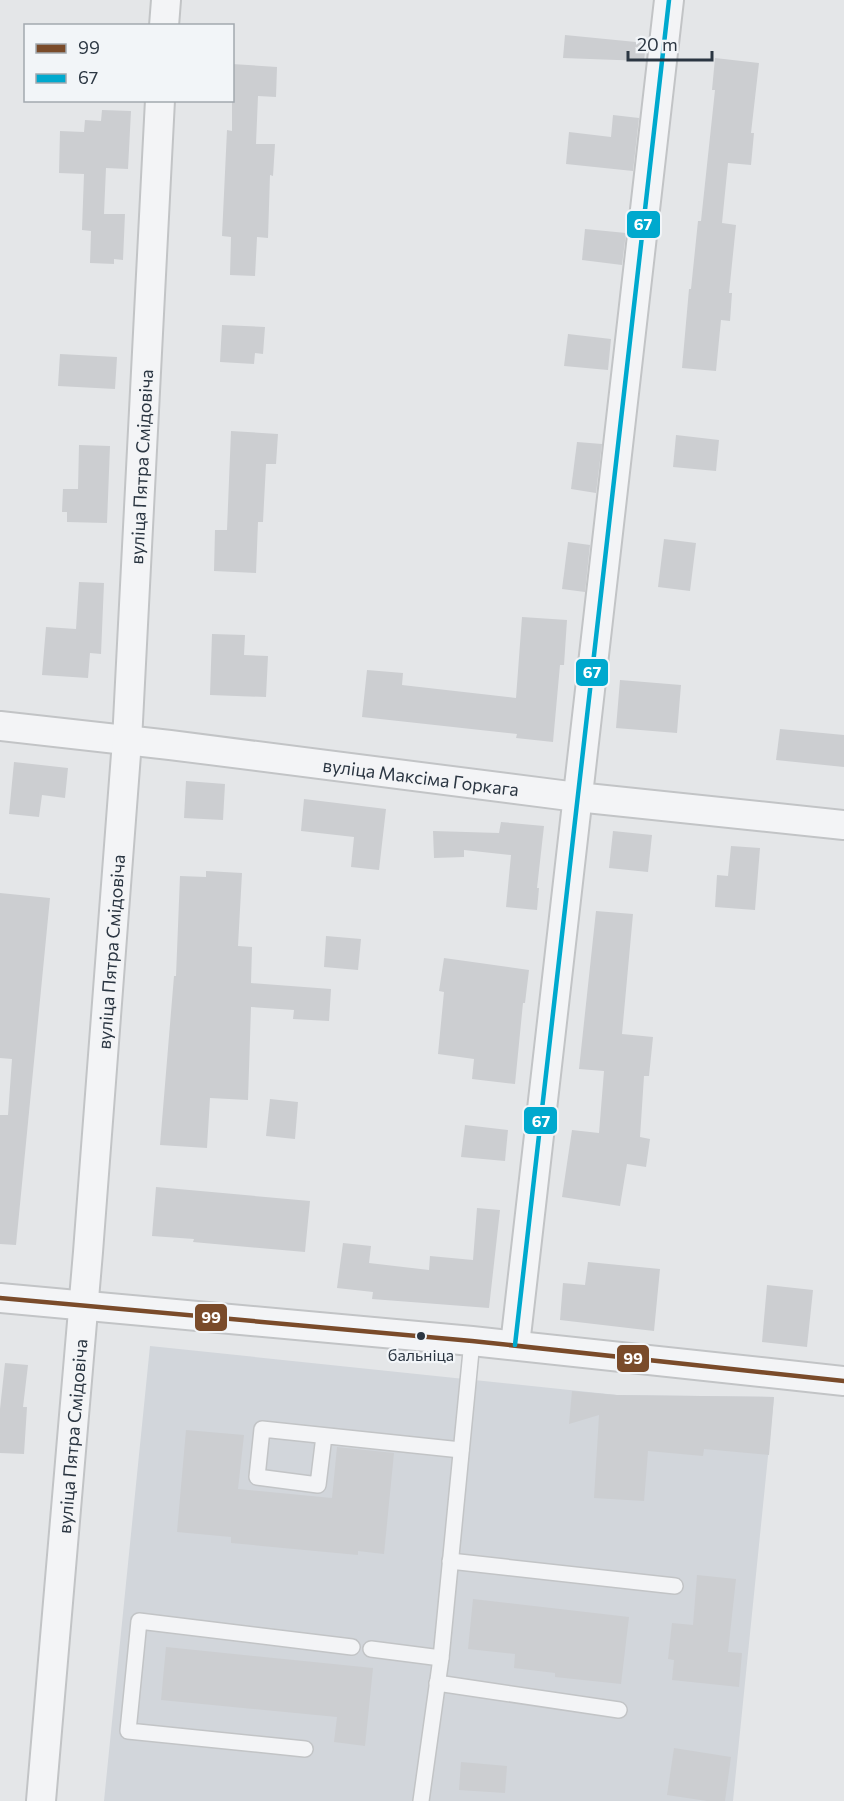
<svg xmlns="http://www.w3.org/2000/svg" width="844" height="1801" viewBox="0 0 844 1801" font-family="Commissioner,sans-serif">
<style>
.built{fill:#d2d6db}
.building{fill:#ccced1}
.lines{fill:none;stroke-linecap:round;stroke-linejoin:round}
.service-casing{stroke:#c2c4c6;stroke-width:18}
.minor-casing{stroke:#c2c4c6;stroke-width:32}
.service{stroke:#f3f4f6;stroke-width:15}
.minor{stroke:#f3f4f6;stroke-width:28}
.bus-1-casing{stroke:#f2f5f8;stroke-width:9}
.bus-2-casing{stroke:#f2f5f8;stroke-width:9}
.bus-1{stroke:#7a4b2a;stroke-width:4.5}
.bus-2{stroke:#00a9ce;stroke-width:4.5}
.bus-dot{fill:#2b3642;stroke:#f2f5f8;stroke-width:2}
.labels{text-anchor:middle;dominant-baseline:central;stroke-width:4.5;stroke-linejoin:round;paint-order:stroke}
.bus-label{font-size:16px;fill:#2b3642;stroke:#f2f5f8}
.street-label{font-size:18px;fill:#2b3642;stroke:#f2f5f8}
.line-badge{stroke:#f2f5f8;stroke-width:2}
.badge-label{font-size:16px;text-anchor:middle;font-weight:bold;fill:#fff}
</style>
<rect width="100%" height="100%" fill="#e4e6e8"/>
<path class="built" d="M150,1346L617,1395L774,1397L733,1801H104Z"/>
<g class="building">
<path d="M565,35L646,43L644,61L563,58Z"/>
<path d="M715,58L759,63L751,133H754L751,165L728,163L722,223L736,225L729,293H732L730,321L721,320L716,371L682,368L689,289H691L698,221H701L715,90H712Z"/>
<path d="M232,64L277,67L276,97L258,96L256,144H275L273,176L270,175L268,238L257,237L255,276L230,275L231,237L222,236L227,130L232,131Z"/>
<path d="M102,110L131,111L128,169L106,168L104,214H125L123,260L114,259V264L90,263L91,231L82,230L84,174L59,173L60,131L84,132L85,120L101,121Z"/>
<path d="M613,115L639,118L633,171L566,164L569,132L611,137Z"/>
<path d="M585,229L626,233L622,265L582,260Z"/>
<path d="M222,325L265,327L263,354L255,353L254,364L220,362Z"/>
<path d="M568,334L611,339L608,370L564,366Z"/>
<path d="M60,354L117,357L115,389L58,386Z"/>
<path d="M231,431L278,434L276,464H266L263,522H258L256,573L214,571L215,530H227Z"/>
<path d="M676,435L719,440L716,471L673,467Z"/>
<path d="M577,442L602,444L596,493L571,489Z"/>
<path d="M79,445L110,446L107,523L67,522V512H62L63,489H78Z"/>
<path d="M664,539L696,543L690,591L658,587Z"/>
<path d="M568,542L590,545L585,592L562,589Z"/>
<path d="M79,582L104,583L101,654L90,653L88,678L42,675L46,627L76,629Z"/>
<path d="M522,617L567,620L564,665H560L553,742L516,738L517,734L362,717L367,670L403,673L402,685L516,698Z"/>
<path d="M212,634L245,635L244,655L268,656L266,697L210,695Z"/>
<path d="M620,680L681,685L677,733L616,728Z"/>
<path d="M780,729L844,735V767L776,760Z"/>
<path d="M14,762L68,768L65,798L42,795L39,817L9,814Z"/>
<path d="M186,781L225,784L223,820L184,818Z"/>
<path d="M304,799L386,809L379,870L351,867L354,837L301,831Z"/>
<path d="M501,822L544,826L537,888H539L537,910L506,907L511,855L464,850V857L434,858L433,831L499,833Z"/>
<path d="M613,831L652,835L648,872L609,868Z"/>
<path d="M731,846L760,848L755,910L715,907L717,875L728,876Z"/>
<path d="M206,871L242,873L238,946L252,947L251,983L331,989L329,1021L293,1019L294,1010L251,1007L248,1100L210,1098L207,1148L160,1145L174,976H176L180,876L206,877Z"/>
<path d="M0,893L50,898L16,1245L0,1244V1115H8L12,1059L0,1058Z"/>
<path d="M596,911L633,914L622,1034L653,1037L649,1076H644L640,1137L650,1139L646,1167L627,1164L620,1206L562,1197L572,1130L599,1133L604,1071L579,1069Z"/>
<path d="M326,936L361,939L358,970L324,967Z"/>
<path d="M444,958L529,970L525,1003H523L515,1084L472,1079L474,1059L438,1054L444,992L439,991Z"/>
<path d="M270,1099L298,1102L295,1139L266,1136Z"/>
<path d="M465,1125L508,1130L505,1161L461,1157Z"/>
<path d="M156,1187L310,1201L305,1252L193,1242L194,1239L152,1236Z"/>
<path d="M477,1208L500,1210L489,1308L372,1299L373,1292L337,1288L343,1243L371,1246L369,1263L429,1270L430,1256L473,1260Z"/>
<path d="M588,1262L660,1269L654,1331L560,1320L563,1283L585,1285Z"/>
<path d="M767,1285L813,1290L807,1347L762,1342Z"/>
<path d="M5,1363L28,1365L23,1407H27L24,1454L0,1453V1409Z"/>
<path d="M572,1391L617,1395L774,1397L769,1455L704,1449L703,1456L648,1451L644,1501L594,1498L599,1415L569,1424Z"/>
<path d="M186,1430L244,1435L238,1489L332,1498L337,1447L394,1453L384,1554L358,1551V1555L231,1543V1537L177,1532Z"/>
<path d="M697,1575L736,1579L728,1652L742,1653L739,1687L672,1680L674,1660L668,1659L672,1623L693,1625Z"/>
<path d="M473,1599L629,1617L621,1684L555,1677V1673L514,1668L515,1654L468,1649Z"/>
<path d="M166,1647L373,1668L365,1746L334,1742L337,1717L161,1700Z"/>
<path d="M674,1748L731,1757L725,1801H707L667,1795Z"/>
<path d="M461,1762L507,1766L505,1793L459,1790Z"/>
</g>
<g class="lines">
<defs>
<g id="service">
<path d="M324,1436L318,1485L257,1477L262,1429L461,1450"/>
<path d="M450,1561L675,1586"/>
<path d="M371,1649L441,1658"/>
<path d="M437,1683L619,1710"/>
<path d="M305,1749L128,1731L139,1621L352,1647"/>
<path d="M421,1801L441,1658L472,1341"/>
</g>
<g id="minor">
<path d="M164,26L166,0"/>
<path id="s1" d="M0,726L170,745L577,797L844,825"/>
<path d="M0,1298L472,1341L844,1381"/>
<path d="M515,1345L669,0"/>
<path id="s2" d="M41,1801L88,1252L127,741L160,100"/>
</g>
</defs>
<use href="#service" class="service-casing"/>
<use href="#minor" class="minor-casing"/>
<use href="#service" class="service"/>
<use href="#minor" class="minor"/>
<defs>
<path id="bus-1" d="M0,1298L472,1341L844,1381"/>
<path id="bus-2" d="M515,1345L669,0"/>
</defs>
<use href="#bus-1" class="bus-1-casing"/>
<use href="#bus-2" class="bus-2-casing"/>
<use href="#bus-1" class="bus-1"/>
<use href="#bus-2" class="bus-2"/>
</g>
<circle class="bus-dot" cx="421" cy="1336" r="5"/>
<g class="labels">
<g class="bus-label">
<text x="421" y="1354">бальніца</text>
</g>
<g class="street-label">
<text stroke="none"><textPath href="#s2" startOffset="1338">вуліца Пятра Смідовіча</textPath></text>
<text stroke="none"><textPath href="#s1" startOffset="424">вуліца Максіма Горкага</textPath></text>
<text stroke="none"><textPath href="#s2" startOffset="852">вуліца Пятра Смідовіча</textPath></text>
<text stroke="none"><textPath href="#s2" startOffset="366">вуліца Пятра Смідовіча</textPath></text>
</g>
</g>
<g class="line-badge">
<rect x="626" y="210" width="35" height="29" rx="6" fill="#00a9ce"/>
<rect x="575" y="658" width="34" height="29" rx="6" fill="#00a9ce"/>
<rect x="523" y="1106" width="35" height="29" rx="6" fill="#00a9ce"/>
<rect x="194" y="1303" width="34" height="29" rx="6" fill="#7a4b2a"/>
<rect x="616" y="1344" width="34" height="29" rx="6" fill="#7a4b2a"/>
</g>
<g class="badge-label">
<text x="643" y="230">67</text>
<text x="592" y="678">67</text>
<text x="541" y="1127">67</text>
<text x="211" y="1323">99</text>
<text x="633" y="1364">99</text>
</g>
<rect x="24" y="24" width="210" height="78" fill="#f2f5f8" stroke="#a2a9af" stroke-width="1.5"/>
<rect x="36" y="44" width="30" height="9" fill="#7a4b2a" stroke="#a2a9af" stroke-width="1.5"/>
<text x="78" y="54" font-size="18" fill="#2b3642">99</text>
<rect x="36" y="74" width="30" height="9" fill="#00a9ce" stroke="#a2a9af" stroke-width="1.5"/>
<text x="78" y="84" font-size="18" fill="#2b3642">67</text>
<path d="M628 51v9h84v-9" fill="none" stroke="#2b3642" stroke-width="3"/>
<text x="637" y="51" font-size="18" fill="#2b3642" stroke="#f2f5f8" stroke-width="4.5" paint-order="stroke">20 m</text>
</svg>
